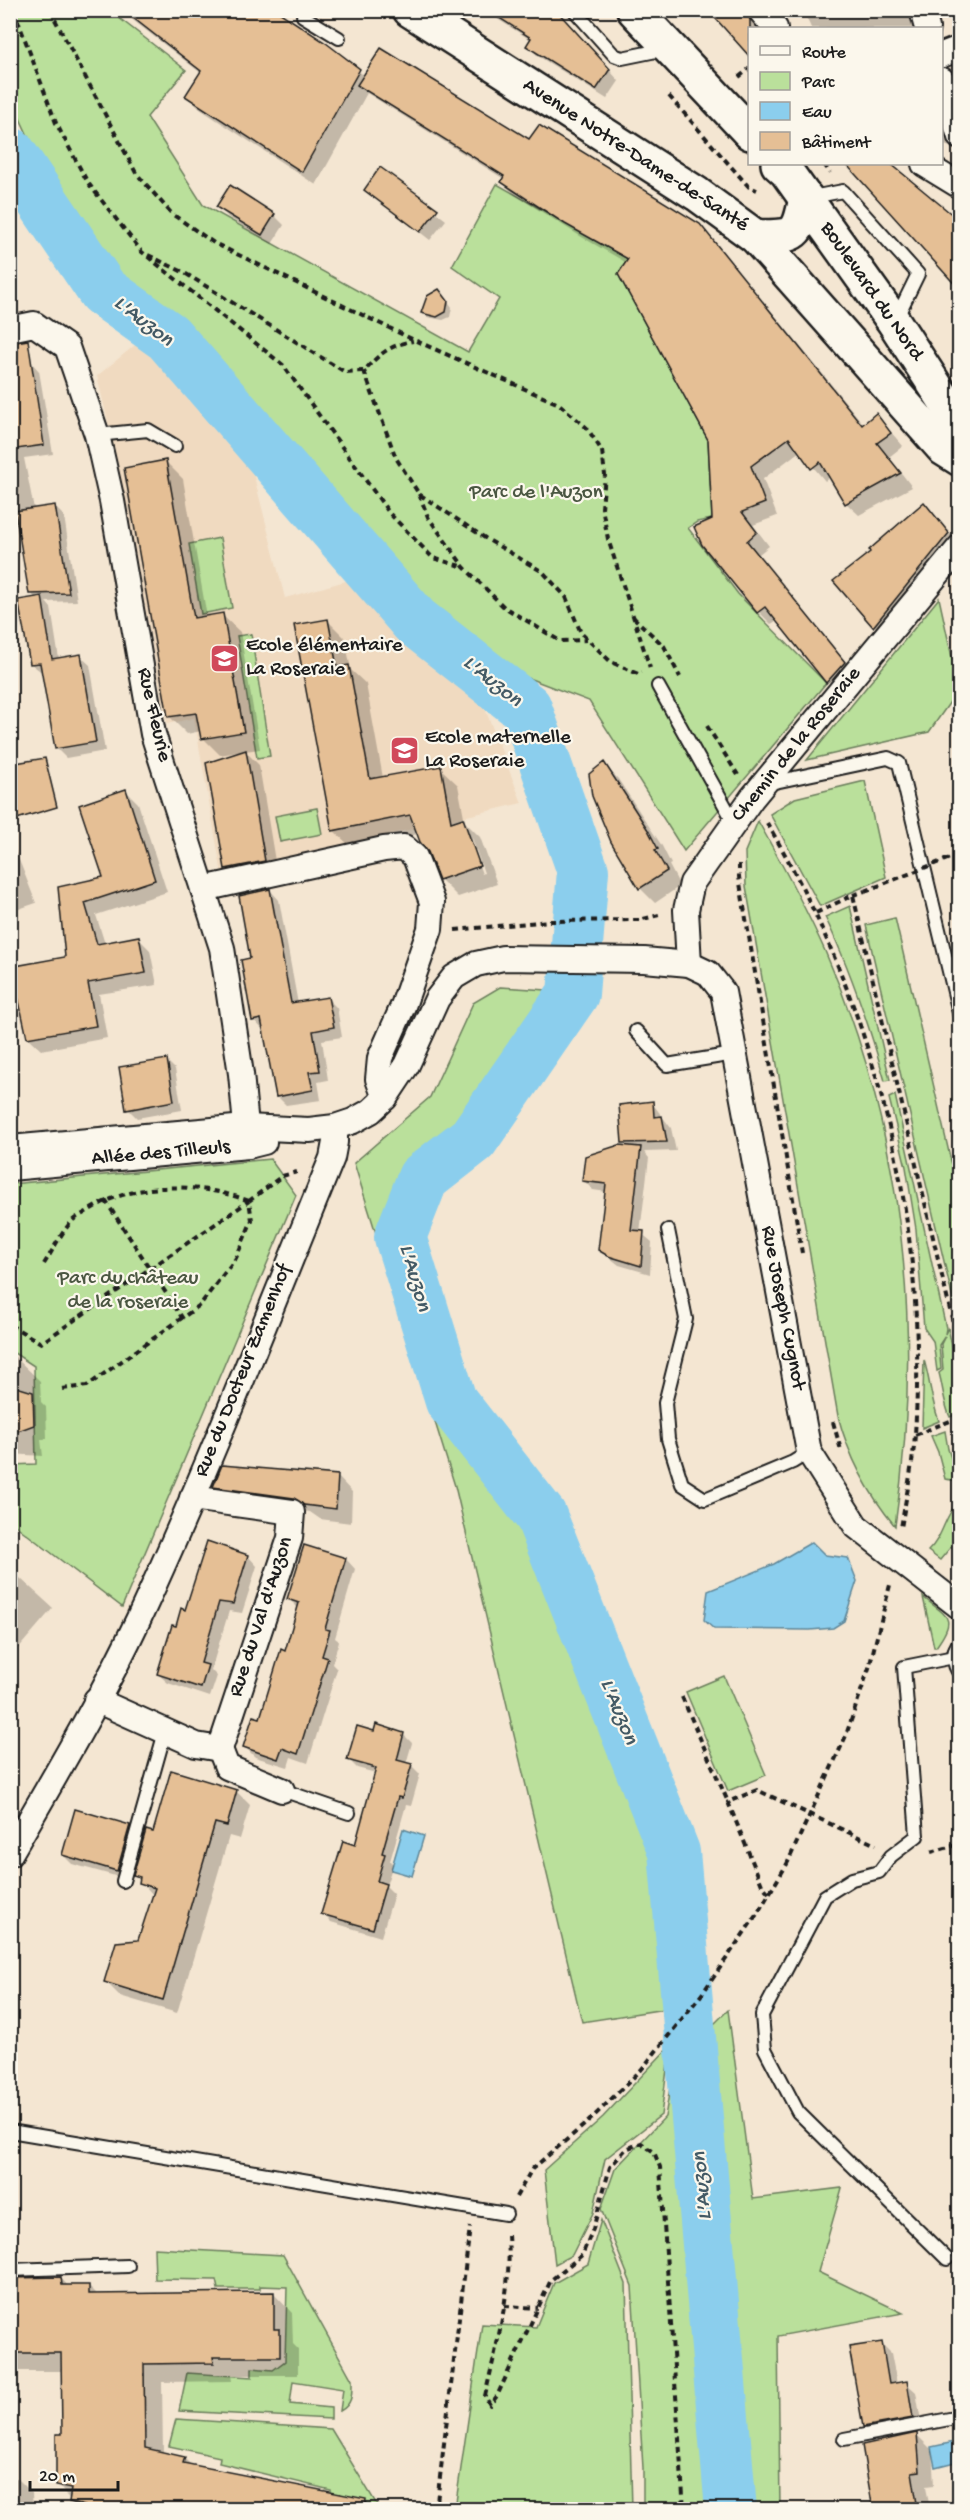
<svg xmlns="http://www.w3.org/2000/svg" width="970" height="2520" viewBox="0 0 970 2520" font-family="'Gochi Hand',sans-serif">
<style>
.built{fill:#f0dac0}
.green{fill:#bae09b;stroke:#6b7e5c;stroke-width:1.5}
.water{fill:#8bceed;stroke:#5f8799;stroke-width:1.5}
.shadow{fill:#0003;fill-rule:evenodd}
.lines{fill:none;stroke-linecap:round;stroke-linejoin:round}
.river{stroke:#8bceed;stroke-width:52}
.building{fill:#e5bf95;stroke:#1c1c1c;stroke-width:1.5}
.lane-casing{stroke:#1c1c1c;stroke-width:16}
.street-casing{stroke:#1c1c1c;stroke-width:28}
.secondary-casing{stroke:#1c1c1c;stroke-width:38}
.path{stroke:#1c1c1c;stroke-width:4;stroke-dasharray:6 4.5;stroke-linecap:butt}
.lane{stroke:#fbf7ec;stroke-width:12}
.street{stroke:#fbf7ec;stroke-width:24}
.secondary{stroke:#fbf7ec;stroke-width:33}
.path-bridge{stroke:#1c1c1c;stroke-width:4;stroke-dasharray:6 4.5;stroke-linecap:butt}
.labels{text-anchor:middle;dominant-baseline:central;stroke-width:4.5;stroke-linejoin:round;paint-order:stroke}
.street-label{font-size:21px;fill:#1c1c1c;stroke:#fbf7ec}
.park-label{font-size:21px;fill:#4b5742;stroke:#fbf7ec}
.poi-label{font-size:21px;fill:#1c1c1c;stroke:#fbf7ec;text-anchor:start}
.water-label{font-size:22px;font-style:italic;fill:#435a65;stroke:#fbf7ec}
</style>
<rect width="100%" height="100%" fill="#f4e6d2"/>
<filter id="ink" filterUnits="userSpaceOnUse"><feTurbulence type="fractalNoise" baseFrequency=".0167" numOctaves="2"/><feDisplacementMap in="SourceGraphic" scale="12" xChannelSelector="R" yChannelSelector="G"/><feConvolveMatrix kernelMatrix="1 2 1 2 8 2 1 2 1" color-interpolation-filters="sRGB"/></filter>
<g filter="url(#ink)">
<path class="built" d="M140,341L248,453L285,598L360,577L480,696L522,803L222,874L194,718L167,724L119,468L97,376Z"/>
<g class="green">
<path d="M10,11H110L186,70L147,117L203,205L468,352L499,299L452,266L497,184L628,259L618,274L708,440L712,519L697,522L688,528L738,594L826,683L684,851L589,701L515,673L379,571L236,382L71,229L11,99Z"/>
<path d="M220,538L232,608L201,614L189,544Z"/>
<path d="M939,598L959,689L929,732L807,760Z"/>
<path d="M251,634L270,756L257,758L237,636Z"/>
<path d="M865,781L886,877L820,906L770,814L795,798Z"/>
<path d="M317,808L322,834L280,842L275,816Z"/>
<path d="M758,821C782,864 805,906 825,951C904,1132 924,1331 895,1526C868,1493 849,1458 838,1416L746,886L745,852Z"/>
<path d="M850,906L890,1080L885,1081C869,1025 851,970 825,917Z"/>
<path d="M895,918L959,1196V1326L866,925Z"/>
<path d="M500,987L562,991L467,1128L411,1174L390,1236L444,1410L534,1520L665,1855L671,2008L582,2022L455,1486L354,1163L430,1097L473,1003Z"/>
<path d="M895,1095L946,1328L945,1334L948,1328L959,1376V1413L950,1417C944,1404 943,1387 939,1373L943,1370L941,1344L945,1336L939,1345L941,1369L937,1371L933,1341L924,1328L916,1229L906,1167L889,1098Z"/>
<path d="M270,1159L296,1195L122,1607L11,1522V1465L36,1464L34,1366L11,1351V1184Z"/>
<path d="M924,1360C930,1380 931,1400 939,1421L922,1428Z"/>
<path d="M945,1431L948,1449L959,1481L945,1479L938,1452L931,1436Z"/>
<path d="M959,1501V1542L950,1548L940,1560L928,1551C944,1536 944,1515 959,1501Z"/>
<path d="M923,1597C947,1617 958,1617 936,1647H934Z"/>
<path d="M724,1676L766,1775L728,1791L686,1692Z"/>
<path d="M728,2010L753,2199L842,2188L818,2272L903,2313L778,2336L780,2509H643V2468L632,2286L601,2209L615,2169L665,2117L674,2064Z"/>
<path d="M670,2046L661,2115L605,2159L593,2213L572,2255L555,2264L544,2170L603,2117Z"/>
<path d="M601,2220L626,2284L632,2509H455L482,2324L536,2327L554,2283L588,2264Z"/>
<path d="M154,2248L283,2255L352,2380C352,2394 353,2404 340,2411L343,2389L293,2381L290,2404L331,2408V2419L179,2411L187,2373L252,2377V2368L273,2370L285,2361L287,2287L260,2286V2289H218L216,2280L155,2279Z"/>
<path d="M176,2419L331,2429L379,2508L331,2497V2490L219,2463L220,2457L169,2446Z"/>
</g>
<g class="water">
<path d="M812,1542L825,1555L848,1558L857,1581L844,1621L833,1628L810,1630L714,1629L704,1620L708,1591L774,1564Z"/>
<path d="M403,1829L424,1836L412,1876L391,1870Z"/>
<path d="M959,2441V2461L935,2467L931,2447Z"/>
</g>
<g class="shadow">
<path d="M120,10H274L365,76L530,141L699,226L713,239L864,425L876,415L903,446L889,457L912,487L859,515L846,503L831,476L825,481L800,451L763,479L777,516L753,525L769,546L759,554L856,675L840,695L778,620L771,624L759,612L714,520L709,439L627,263L580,236L515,195L502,182L504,179L367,93L316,185L200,109L187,96L201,73Z"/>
<path d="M483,10H556L619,81L607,99L538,56L528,46L531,40Z"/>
<path d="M745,10L755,22L758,28H750Z"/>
<path d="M803,10H914L918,28H811Z"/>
<path d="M960,65V83L957,75L951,68Z"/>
<path d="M942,110L953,147L942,145Z"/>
<path d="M848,164H888L960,222V288Z"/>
<path d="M380,169L446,220L430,240L366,190Z"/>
<path d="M230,187L274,215L284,225L272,244L228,217L218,207Z"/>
<path d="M443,295L452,307L450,317L443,320L427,317L423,312Z"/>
<path d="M30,361L39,371L53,454L24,458L34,509L55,507L64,516L77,601L46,602L51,608L59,659L80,656L90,665L105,751L66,758L56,748L43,673L31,664L36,599L31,593L18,522H14L10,519V365Z"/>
<path d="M166,462L183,479L207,617L222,615L240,632L260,749L245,751L259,765L277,873L240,882L227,869L208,764L239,754L238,752L220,755L203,738L201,731L187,734L170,717Z"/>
<path d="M933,514L958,543L883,635L835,581L872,552Z"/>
<path d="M328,621L345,638L351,670L366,684L383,778L440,768L458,785L465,822L480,837L497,884L458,897L440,879L430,851L418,834L351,847L333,830ZM469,838H472L484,873L482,874Z"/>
<path d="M604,764L618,779L662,846L671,864L669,865L680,886L655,903L640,888Z"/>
<path d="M126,791L138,803L167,892L96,915L105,944L138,938L150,950L157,985L99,994L107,1038L41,1050L28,1038L21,1003L11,992L67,958L60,888L104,878Z"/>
<path d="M10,837L36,903L10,912Z"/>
<path d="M270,890L279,900L298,1004L328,999L337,1008L342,1037L322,1040L328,1080L318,1082L321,1100L286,1105L277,1096L263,1030L254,1020L252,960Z"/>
<path d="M166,1060L175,1069L182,1110L137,1118L128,1109Z"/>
<path d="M652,1103L671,1128L676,1151L644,1152L649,1158L640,1232L652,1242L650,1274L619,1265L600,1250L607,1192L593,1190L584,1181L629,1148L624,1142Z"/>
<path d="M10,1356H14L40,1381L41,1402L46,1407L47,1438L41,1440L43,1456L10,1454Z"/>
<path d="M338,1477L352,1492L351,1523L320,1519L310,1512L229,1501L215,1486Z"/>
<path d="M208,1543L248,1556L257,1566L242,1613L229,1611L211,1670L217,1676L210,1697L168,1683L158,1674L177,1627L186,1611Z"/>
<path d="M305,1547L346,1559L355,1569L335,1638L339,1641L332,1664L337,1669L308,1763L291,1757L288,1767L255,1757L245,1747L261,1720L286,1653L299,1609L289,1599Z"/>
<path d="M10,1569L53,1608L10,1658Z"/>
<path d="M10,1661L14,1681H10Z"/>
<path d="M375,1733L403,1734L412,1743L406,1764L411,1765L420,1774L411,1806L406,1805L390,1861L393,1864L386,1886L394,1894L381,1937L331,1922L323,1914L356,1847L376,1773L357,1768L349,1760Z"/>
<path d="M236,1791L250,1805L240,1839L229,1836L177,2013L120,1996L106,1982L139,1941L154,1896L135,1875L154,1834Z"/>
<path d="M129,1827L138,1836L126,1879L72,1864L63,1855Z"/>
<path d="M10,2278H61L69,2287L89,2286L98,2295L274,2294L292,2313L293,2344L298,2349V2375H231L232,2381L162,2382L163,2454L184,2458L192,2466L365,2510H78L58,2485L64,2436L62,2371H10Z"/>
<path d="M881,2343L891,2353L897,2384L906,2383L916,2392L922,2427L874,2436L864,2426Z"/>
<path d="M917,2435L932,2450L934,2485L926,2486L930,2510H874Z"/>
<path d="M17,2478L32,2493L33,2510H10V2479Z"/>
</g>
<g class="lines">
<path class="river" d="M10,153L103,291L168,337L415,621L526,708L583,871L573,994L473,1139L423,1178L400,1237L451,1401L541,1516L674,1852L731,2510"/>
</g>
<g class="building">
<path d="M123,10H276L326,43L360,69L302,172L185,96L201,71Z"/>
<path d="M487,10H556L610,69L596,90L526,46L531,38Z"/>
<path d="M708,10H746L750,20V57Z"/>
<path d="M381,48L529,139L539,125L700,224L862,425L876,413L891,433L877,443L901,473L845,504L820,462L811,469L789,438L751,466L765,503L742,512L757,532L747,541L845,662L826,683L765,607L757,613L702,545L694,527L712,519L708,440L618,274L628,259L565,224L501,182L504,176L357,85Z"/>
<path d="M846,164H891L960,221V290Z"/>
<path d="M380,167L438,209L420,232L364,190Z"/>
<path d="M230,185L275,214L262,235L216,207Z"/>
<path d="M439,289L448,301L446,312L437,317L421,313L427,296Z"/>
<path d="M28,340L44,445L10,450V343Z"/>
<path d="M166,460L194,618L223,613L244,732L201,739L196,713L168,717L124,468Z"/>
<path d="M924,502L949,533L873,627L833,581L870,552L869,550Z"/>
<path d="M55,505L69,593L29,594L15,511Z"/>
<path d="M42,596L52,659L81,654L96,742L55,749L40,663L30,664L18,600Z"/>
<path d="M328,619L337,667L349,665L370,779L441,766L451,822L463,818L480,866L439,880L428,852L420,842L410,815L332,831L294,625Z"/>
<path d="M246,750L265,861L225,869L206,763Z"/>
<path d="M45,758L57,807L10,821V764Z"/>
<path d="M604,762L648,830L658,849L655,850L667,871L639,889L611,842L592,796L589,774Z"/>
<path d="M126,789L155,880L85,903L97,944L139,936L146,973L88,983L96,1026L27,1038L17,992L10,993V967L65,957L58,887L103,877L79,805Z"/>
<path d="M270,889L291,1003L328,997L334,1027L313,1031L320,1071L309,1072L313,1090L276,1097L261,1019L252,1021L241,960L250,958L239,896Z"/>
<path d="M167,1059L174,1101L126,1110L119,1067Z"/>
<path d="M653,1101L654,1117L662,1116L667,1142L622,1143L619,1105Z"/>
<path d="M619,1145L641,1147L631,1230L644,1231L641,1266L608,1256L598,1250L606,1184L582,1181L585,1156Z"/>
<path d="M10,1385L33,1392L34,1425L10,1434Z"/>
<path d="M222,1465L338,1475L336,1509L304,1505L294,1498L213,1487Z"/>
<path d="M207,1541L248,1555L233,1604L219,1602L201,1663L208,1665L201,1688L157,1674L172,1625L176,1626L181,1608L185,1610Z"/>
<path d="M304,1545L346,1558L325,1629L330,1630L322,1656L328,1658L298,1754L282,1748L278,1759L243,1747L253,1716L260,1718L281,1649L285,1651L299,1603L287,1599Z"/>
<path d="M376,1724L404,1733L397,1760L412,1764L402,1798L398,1797L382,1853L385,1854L377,1881L386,1884L373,1929L321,1914L343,1841L355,1845L376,1768L347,1760L357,1726L374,1731Z"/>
<path d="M171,1770L237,1790L227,1826L215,1823L163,2000L104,1982L116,1942L138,1940L155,1888L139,1883L140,1877L133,1875L146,1830L153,1832Z"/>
<path d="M75,1809L130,1825L117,1871L62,1855Z"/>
<path d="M61,2277L62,2285H89V2294L274,2292V2329H280V2357H213L214,2363L144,2364L145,2448L185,2457L183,2463L366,2499L365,2510H84L85,2506L69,2502L71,2489L56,2486V2434H62L61,2353H10V2278Z"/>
<path d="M882,2342L889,2384L907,2381L913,2418L863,2427L849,2347Z"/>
<path d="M917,2433L920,2471L912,2472L918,2510H873L862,2445Z"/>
</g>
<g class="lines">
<defs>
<g id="lane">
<path d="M306,10L303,16L339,38"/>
<path d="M574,10L614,55L622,58L666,49"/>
<path d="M807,198L843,191L918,274L896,319"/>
<path d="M97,435L148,430L175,446"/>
<path d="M658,686L734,822"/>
<path d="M767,782H775L888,758L899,763L960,1017"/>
<path d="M636,1031L667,1065L734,1054"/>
<path d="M668,1230L686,1319L665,1403L668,1439L682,1484L705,1499L793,1462L809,1452"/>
<path d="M960,1641C952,1650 952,1664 960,1674"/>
<path d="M282,1790L349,1813"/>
<path d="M123,1881L165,1732"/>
<path d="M10,2131L506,2214"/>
<path d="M947,2259L798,2112L765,2049L762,2015L825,1896L852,1879L879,1872L891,1856L917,1836L904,1667L954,1657"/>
<path d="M10,2270L128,2266"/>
<path d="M844,2439L960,2417"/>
</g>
<g id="street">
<path d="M760,10L775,28"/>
<path d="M922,10L927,28"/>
<path d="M942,55L960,48"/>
<path d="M942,80L960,137"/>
<path d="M924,164L960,186"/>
<path d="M10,329L34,324L67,347L97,435L112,501L153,734L222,948L241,1074L248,1146"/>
<path d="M203,889L384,849L404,847L415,857L432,902L430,929L403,1006L380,1058L378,1079L385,1098"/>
<path d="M689,964L686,910L692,883L752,798L960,547"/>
<path d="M10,1148L246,1127L309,1130L335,1127L353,1121L371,1111L385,1098L407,1065L437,999L454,977L476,964L503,958L644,960L689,964L708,973L723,992L809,1452L856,1526L960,1607"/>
<path d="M10,1168L248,1146L264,1142"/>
<path d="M96,1700L196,1745L220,1749L290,1538L292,1512L192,1498"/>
<path d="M220,1749L227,1767L282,1790"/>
<path d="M10,1854C55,1776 101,1699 139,1618C209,1467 269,1312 332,1158L335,1142V1127"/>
</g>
<g id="secondary">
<path d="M410,10L697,194L756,237L944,449L960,459"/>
<path d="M634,10L750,133"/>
<path d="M778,164L786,171L894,322L960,424"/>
<path d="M756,237C795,236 798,238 806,198"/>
</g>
</defs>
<use href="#lane" class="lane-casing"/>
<use href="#street" class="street-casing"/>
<use href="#secondary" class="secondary-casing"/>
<g class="path">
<path d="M14,10L56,123L88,183L142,252L283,365L390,514L433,558L464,567"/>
<path d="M50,10L136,173L172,214L214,243L414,340L559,404L587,428L602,451L605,475L602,508L608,539L650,668"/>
<path d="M739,77L750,68"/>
<path d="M669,96L749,187L757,190"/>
<path d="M824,164L830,173"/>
<path d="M148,255L183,272L345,372L364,371C379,354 390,345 413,341"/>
<path d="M364,371L396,458L419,494L485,538L543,572L566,597L581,633L611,662L638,674L642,672"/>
<path d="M419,494L428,517L464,567L504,607L560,641L587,640"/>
<path d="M633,617L664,646L680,677"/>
<path d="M707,726L738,775"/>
<path d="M767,823C875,1005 929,1222 915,1434C913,1465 906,1497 901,1528"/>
<path d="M739,864V877L802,1253"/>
<path d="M853,895L865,891"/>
<path d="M816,913L853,895L960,1353"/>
<path d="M455,930L549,921L639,920L659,915"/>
<path d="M105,1200L183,1319"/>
<path d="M44,1264C53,1250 61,1233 72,1221C76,1217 83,1214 88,1211C134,1181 199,1182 249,1201"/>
<path d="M10,1325L41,1343L249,1201"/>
<path d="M62,1389L87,1386L200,1305L236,1258L252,1220L249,1201L282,1176L297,1172"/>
<path d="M833,1422L841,1450"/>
<path d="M915,1435L960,1417"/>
<path d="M682,1697L728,1802"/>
<path d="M960,1711L953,1713L960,1741"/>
<path d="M931,1852L960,1844"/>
<path d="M769,1893L762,1885L728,1802L757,1790L876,1845"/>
<path d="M516,2197L532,2169L589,2121L641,2070L702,1994L757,1914L787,1864L845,1738L869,1668L890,1585"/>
<path d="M508,2235C512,2290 497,2343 485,2396L490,2405L497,2396L551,2280L582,2255L593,2229L610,2167L626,2149L641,2143L654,2152L660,2167L684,2510"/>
<path d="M504,2306L538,2308"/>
<path d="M436,2510L470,2227"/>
</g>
<use href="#lane" class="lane"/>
<use href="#street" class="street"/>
<use href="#secondary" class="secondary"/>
<path class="path-bridge" d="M865,891L960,854"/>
</g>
</g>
<defs>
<symbol id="school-square" viewBox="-11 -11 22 22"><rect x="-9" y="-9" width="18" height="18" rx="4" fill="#d1495b" stroke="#fbf7ec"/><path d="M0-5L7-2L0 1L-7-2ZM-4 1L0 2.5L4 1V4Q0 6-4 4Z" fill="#fff"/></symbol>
</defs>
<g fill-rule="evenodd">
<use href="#school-square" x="208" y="642" width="33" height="33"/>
<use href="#school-square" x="388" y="734" width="33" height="33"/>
</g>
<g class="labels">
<g class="street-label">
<text transform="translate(635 156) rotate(33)">Avenue Notre-Dame-de-Santé</text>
<text transform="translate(871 292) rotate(55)">Boulevard du Nord</text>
<text transform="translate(153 715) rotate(77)">Rue Fleurie</text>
<text transform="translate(797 745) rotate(-51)">Chemin de la Roseraie</text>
<text transform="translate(161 1154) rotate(-5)">Allée des Tilleuls</text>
<text transform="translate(782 1308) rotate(79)">Rue Joseph Cugnot</text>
<text transform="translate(244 1371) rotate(-68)">Rue du Docteur Zamenhof</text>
<text transform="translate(262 1617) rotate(-72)">Rue du Val d'Auzon</text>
</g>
<g class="park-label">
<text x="536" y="493">Parc de l'Auzon</text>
<text x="128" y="1279">Parc du château<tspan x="128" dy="24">de la roseraie</tspan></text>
</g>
<g class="poi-label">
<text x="246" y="646">Ecole élémentaire<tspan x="246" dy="24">La Roseraie</tspan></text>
<text x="425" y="738">Ecole maternelle<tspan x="425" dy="24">La Roseraie</tspan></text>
</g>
<g class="water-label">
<text transform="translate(143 322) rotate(38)">L'Auzon</text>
<text transform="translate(492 682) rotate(39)">L'Auzon</text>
<text transform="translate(414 1278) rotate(74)">L'Auzon</text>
<text transform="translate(618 1712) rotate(68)">L'Auzon</text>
<text transform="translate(703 2186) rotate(-95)">L'Auzon</text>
</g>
</g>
<rect width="970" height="2520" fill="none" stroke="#fbf7ec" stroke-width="36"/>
<rect x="18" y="18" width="934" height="2484" fill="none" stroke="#1c1c1c" stroke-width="2" filter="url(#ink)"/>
<rect x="748" y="27" width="195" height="138" fill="#fbf7ec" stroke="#a29f99" stroke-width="1.5"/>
<rect x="760" y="46" width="30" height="9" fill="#fbf7ec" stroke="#a29f99" stroke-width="1.5"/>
<text x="802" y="57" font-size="18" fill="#1c1c1c">Route</text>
<rect x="760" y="72" width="30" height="18" fill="#bae09b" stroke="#a29f99" stroke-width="1.5"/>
<text x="802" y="87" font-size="18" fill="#1c1c1c">Parc</text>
<rect x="760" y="102" width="30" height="18" fill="#8bceed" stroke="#a29f99" stroke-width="1.5"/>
<text x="802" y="117" font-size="18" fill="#1c1c1c">Eau</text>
<rect x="760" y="132" width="30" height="18" fill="#e5bf95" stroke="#a29f99" stroke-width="1.5"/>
<text x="802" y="147" font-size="18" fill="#1c1c1c">Bâtiment</text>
<path d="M30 2481v9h88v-9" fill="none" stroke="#1c1c1c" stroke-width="3"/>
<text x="39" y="2481" font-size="18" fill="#1c1c1c" stroke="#fbf7ec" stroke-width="4.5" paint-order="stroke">20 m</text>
</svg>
